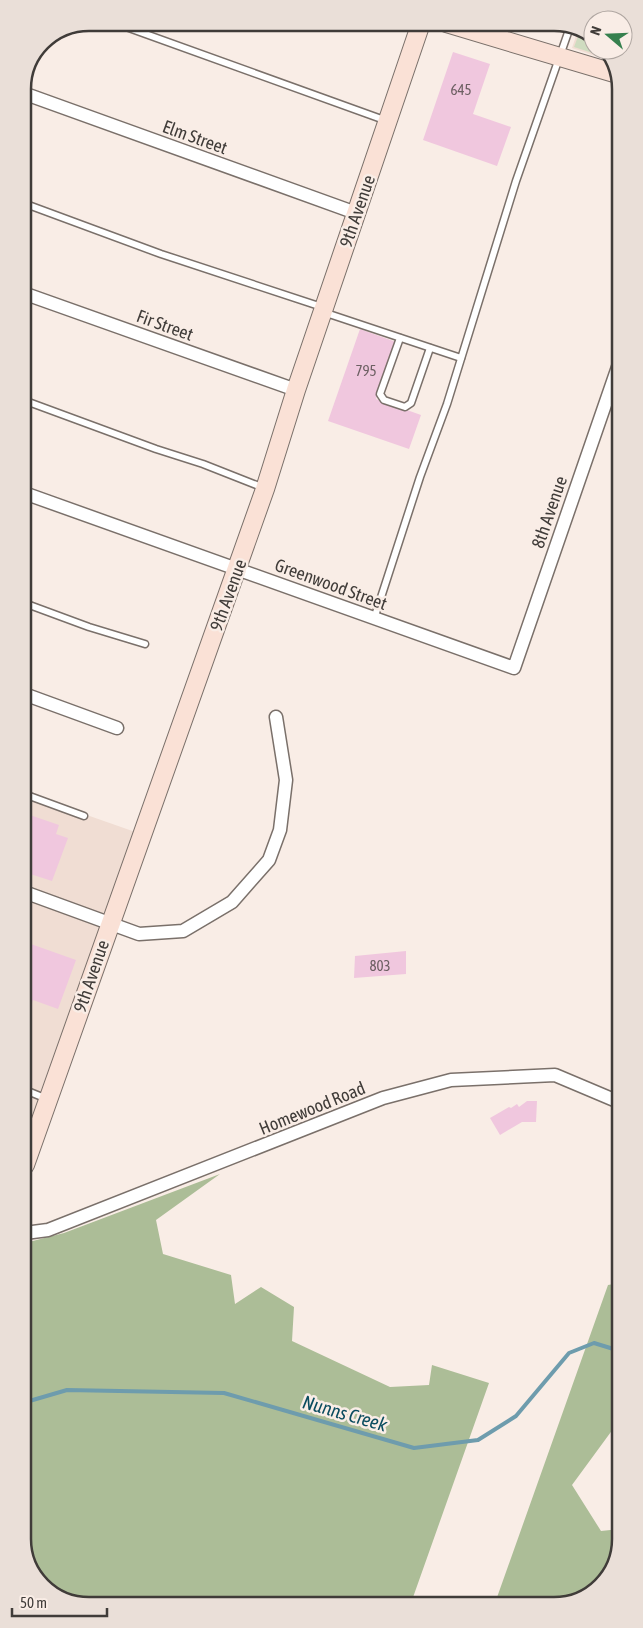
<svg xmlns="http://www.w3.org/2000/svg" width="643" height="1628" viewBox="0 0 643 1628" font-family="'Asap Condensed',sans-serif">
<style>
.built{fill:#f0ddd3}
.green{fill:#cfdcc0}
.forest{fill:#acbd97}
.lines{fill:none;stroke-linecap:round;stroke-linejoin:round}
.stream{stroke:#6e9cad;stroke-width:4}
.building{fill:#f0c7de}
.lane-casing{stroke:#7a706a;stroke-width:9}
.street-casing{stroke:#7a706a;stroke-width:15}
.secondary-casing{stroke:#7a706a;stroke-width:20}
.lane{stroke:#fff;stroke-width:6}
.street{stroke:#fff;stroke-width:12}
.secondary{stroke:#fae1d6;stroke-width:18}
.labels{text-anchor:middle;dominant-baseline:central;stroke-width:5;stroke-linejoin:round;paint-order:stroke}
.number-label{font-size:15px;fill:#6c5f62}
.street-label{font-size:18px;fill:#403c39;stroke:#f9ede6}
.water-label{font-size:19px;font-style:italic;fill:#0a4c5f;stroke:#f9ede6}
.rim{fill:none;stroke:#403c39;stroke-width:2.5}
</style>
<rect width="100%" height="100%" fill="#f9ede6"/>
<g class="built">
<path d="M578,30L593,36V50H604L613,62L572,48Z"/>
<path d="M24,793L141,834L25,1165Z"/>
</g>
<path class="green" d="M580,31L593,36V50H604L611,59L574,47Z"/>
<g class="forest">
<path d="M220,1174L156,1220L163,1254L231,1275L235,1304L261,1287L294,1307L292,1341L390,1387L429,1385L432,1365L489,1383L411,1603L85,1605L48,1592L26,1560L25,1243L64,1233Z"/>
<path d="M620,1283V1423L616,1425L572,1485L601,1531L620,1529V1539L607,1579L575,1602L495,1603L608,1285Z"/>
</g>
<g class="lines">
<path class="stream" d="M26,1402L67,1390L224,1393L414,1448L478,1440L516,1416L569,1353L594,1343L620,1351"/>
</g>
<g class="building">
<path d="M453,52L490,64L473,114L511,127L497,166L423,140Z"/>
<path d="M360,329L396,342L376,399L421,415L409,449L328,421Z"/>
<path d="M24,813L59,825L56,834L68,838L52,881L24,872Z"/>
<path d="M28,943L76,960L58,1009L33,1000L25,1024V952Z"/>
<path d="M406,951V974L354,978L355,956Z"/>
<path d="M527,1101H537L536,1122H522L500,1135L490,1118L509,1107L511,1108L517,1104L519,1107Z"/>
</g>
<g class="lines">
<defs>
<g id="lane">
<path d="M115,23L387,121"/>
<path d="M23,203L161,254L322,307"/>
<path d="M323,312L461,358"/>
<path d="M400,338L380,394L384,400L405,407L411,403L430,348"/>
<path d="M23,400L156,449L203,464L264,488"/>
<path d="M24,603L89,627L145,644"/>
<path d="M374,619L420,477L447,404L516,181L570,27"/>
<path d="M24,794L84,816"/>
<path d="M25,1090L47,1099"/>
</g>
<g id="street">
<path d="M23,93L356,213"/>
<path d="M23,293L296,390"/>
<path d="M24,493L514,668L618,367"/>
<path d="M24,694L117,728"/>
<path d="M24,892L139,934L183,931L232,902L269,860L280,830L286,780L276,717"/>
<path d="M25,1233L48,1230L383,1098L451,1080L555,1075L619,1102"/>
</g>
<g id="secondary">
<path d="M446,23L617,74"/>
<path d="M25,1165L265,489L296,390L421,23"/>
</g>
</defs>
<use href="#lane" class="lane-casing"/>
<use href="#street" class="street-casing"/>
<use href="#secondary" class="secondary-casing"/>
<use href="#lane" class="lane"/>
<use href="#street" class="street"/>
<use href="#secondary" class="secondary"/>
</g>
<g class="labels">
<g class="number-label">
<text x="461" y="89">645</text>
<text x="366" y="370">795</text>
<text x="380" y="965">803</text>
</g>
<g class="street-label">
<text transform="translate(195 137) rotate(20)">Elm Street</text>
<text transform="translate(357 211) rotate(-71)">9th Avenue</text>
<text transform="translate(165 325) rotate(20)">Fir Street</text>
<text transform="translate(549 512) rotate(-71)">8th Avenue</text>
<text transform="translate(331 584) rotate(20)">Greenwood Street</text>
<text transform="translate(228 595) rotate(-70)">9th Avenue</text>
<text transform="translate(91 976) rotate(-71)">9th Avenue</text>
<text transform="translate(312 1108) rotate(-22)">Homewood Road</text>
</g>
<g class="water-label">
<text transform="translate(345 1413) rotate(16)">Nunns Creek</text>
</g>
</g>
<path d="M0 0H643V1628H0ZM89 31H554A58 58 0 0 1 612 89V1539A58 58 0 0 1 554 1597H89A58 58 0 0 1 31 1539V89A58 58 0 0 1 89 31Z" fill="#eadfd8" fill-rule="evenodd"/>
<path class="rim" d="M89 31H554A58 58 0 0 1 612 89V1539A58 58 0 0 1 554 1597H89A58 58 0 0 1 31 1539V89A58 58 0 0 1 89 31Z"/>
<g transform="translate(608 35) rotate(289)"><circle r="24" fill="#f9ede6" stroke="#afa6a1"/>
<path d="M0-4L9 19L0 12L-9 19Z" fill="#36804e"/>
<text y="-8" font-size="14" font-weight="bold" text-anchor="middle" fill="#403c39">N</text>
</g>
<path d="M12 1608v8h95v-8" fill="none" stroke="#403c39" stroke-width="2.5"/>
<text x="20" y="1608" font-size="15" fill="#403c39" stroke="#f9ede6" stroke-width="4" paint-order="stroke">50 m</text>
</svg>
